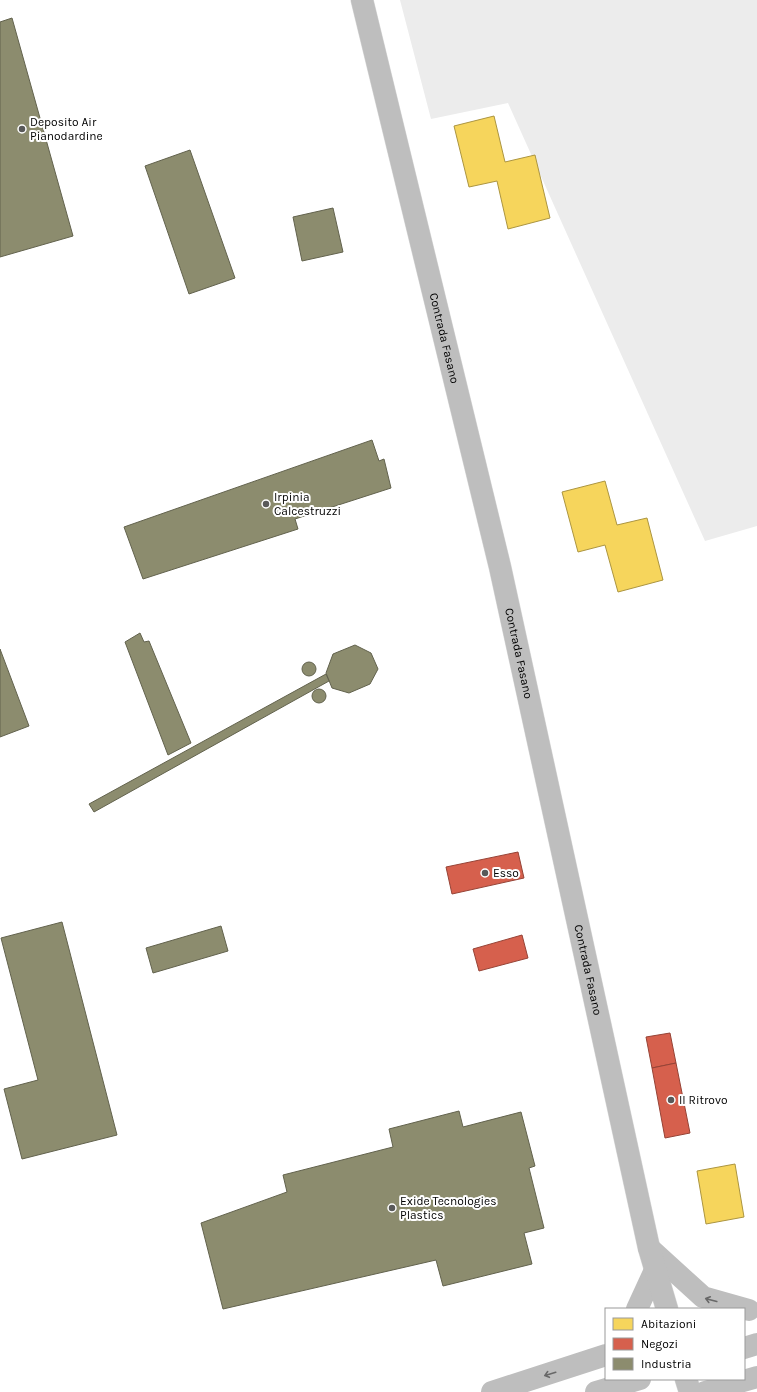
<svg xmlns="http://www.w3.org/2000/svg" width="757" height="1392" viewBox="0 0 757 1392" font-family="Karla,sans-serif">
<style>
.green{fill:#ececec}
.homes{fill:#f6d55c;stroke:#ac9540}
.shops{fill:#d6604d;stroke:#964336}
.industry{fill:#8c8c6e;stroke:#62624d}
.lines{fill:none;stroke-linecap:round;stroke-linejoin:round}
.major-casing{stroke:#dbdbdb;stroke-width:23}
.minor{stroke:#bebebe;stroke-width:22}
.major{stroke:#bebebe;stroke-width:22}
.oneway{stroke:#686868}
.poi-dot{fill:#595959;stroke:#fff;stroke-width:1.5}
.labels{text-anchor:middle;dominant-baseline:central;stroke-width:4;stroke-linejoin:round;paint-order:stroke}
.poi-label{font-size:12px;fill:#000;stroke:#fff;text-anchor:start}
.street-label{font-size:12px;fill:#000;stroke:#fff}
</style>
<rect width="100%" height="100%" fill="#fff"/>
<path class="green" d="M400,0H757V526L705,541L508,103L431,119Z"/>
<g class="homes">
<path d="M494,116L505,162L535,155L550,218L508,229L497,181L469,187L454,126Z"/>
<path d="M605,481L617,525L647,518L663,580L618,592L605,545L578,552L562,492Z"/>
<path d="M735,1164L744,1217L706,1224L697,1171Z"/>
</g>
<g class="shops">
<path d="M518,852L524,878L452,894L446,867Z"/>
<path d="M522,935L528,958L479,971L473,949Z"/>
<path d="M670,1033L676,1063L652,1068L646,1037Z"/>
<path d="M676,1063L690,1133L665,1138L652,1068Z"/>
</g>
<g class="industry">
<path d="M12,18L73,236L0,257V22Z"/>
<path d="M190,150L235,278L189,294L145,166Z"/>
<path d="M333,208L343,252L302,261L293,217Z"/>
<path d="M372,440L379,461L384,459L391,488L295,519L298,529L143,579L124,527Z"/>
<path d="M140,633L144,642L149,641L191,743L168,755L125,642Z"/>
<path d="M355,645L371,653L378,669L370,684L349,693L332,688L326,673L333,654Z"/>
<path d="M0,649L29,726L0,737Z"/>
<circle cx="309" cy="669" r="7"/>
<path d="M326,674L329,681L94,812L89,804Z"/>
<circle cx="319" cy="696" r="7"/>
<path d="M62,922L117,1135L22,1159L4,1089L38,1080L1,938Z"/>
<path d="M221,926L228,951L153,973L146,948Z"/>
<path d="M459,1111L463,1127L521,1112L535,1166L529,1168L544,1228L524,1233L532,1264L443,1286L436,1260L223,1309L201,1223L287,1192L283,1175L393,1147L389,1129Z"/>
</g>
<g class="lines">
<defs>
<g id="major">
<path id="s1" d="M362,0L500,567L649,1248L667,1309"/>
<path d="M686,1379L690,1392"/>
</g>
</defs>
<use href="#major" class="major-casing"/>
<g class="minor">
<path d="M649,1248L703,1297L749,1310"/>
<path d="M637,1309L655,1270"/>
<path d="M744,1348L757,1344"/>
<path d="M492,1392L606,1355"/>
<path d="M596,1392L640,1379"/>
<path d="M705,1392L757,1377"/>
</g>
<use href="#major" class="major"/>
</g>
<defs><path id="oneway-shaft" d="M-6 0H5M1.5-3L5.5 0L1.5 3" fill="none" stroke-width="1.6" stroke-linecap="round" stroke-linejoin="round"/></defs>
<g class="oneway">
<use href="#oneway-shaft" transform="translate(711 1300) rotate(-165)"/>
<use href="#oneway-shaft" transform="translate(550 1374) rotate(163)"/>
</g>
<g class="poi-dot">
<circle cx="22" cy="129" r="4"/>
<circle cx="266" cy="504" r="4"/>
<circle cx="485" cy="873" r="4"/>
<circle cx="671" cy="1100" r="4"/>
<circle cx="392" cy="1208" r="4"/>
</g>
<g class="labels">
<g class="poi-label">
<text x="30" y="122">Deposito Air<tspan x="30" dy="14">Pianodardine</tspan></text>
<text x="274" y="497">Irpinia<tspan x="274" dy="14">Calcestruzzi</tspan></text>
<text x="493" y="873">Esso</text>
<text x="679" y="1100">Il Ritrovo</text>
<text x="400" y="1201">Exide Tecnologies<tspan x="400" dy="14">Plastics</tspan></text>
</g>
<g class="street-label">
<text stroke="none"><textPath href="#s1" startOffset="348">Contrada Fasano</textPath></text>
<text stroke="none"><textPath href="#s1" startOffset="672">Contrada Fasano</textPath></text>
<text stroke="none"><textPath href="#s1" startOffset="996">Contrada Fasano</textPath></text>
</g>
</g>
<rect x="605" y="1308" width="140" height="72" fill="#ffffff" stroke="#999999"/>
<rect x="613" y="1318" width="20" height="12" fill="#f6d55c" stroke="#999999"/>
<text x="641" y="1328" font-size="12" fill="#000000">Abitazioni</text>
<rect x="613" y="1338" width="20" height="12" fill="#d6604d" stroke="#999999"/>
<text x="641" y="1348" font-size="12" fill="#000000">Negozi</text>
<rect x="613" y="1358" width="20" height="12" fill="#8c8c6e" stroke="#999999"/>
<text x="641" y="1368" font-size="12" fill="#000000">Industria</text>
</svg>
